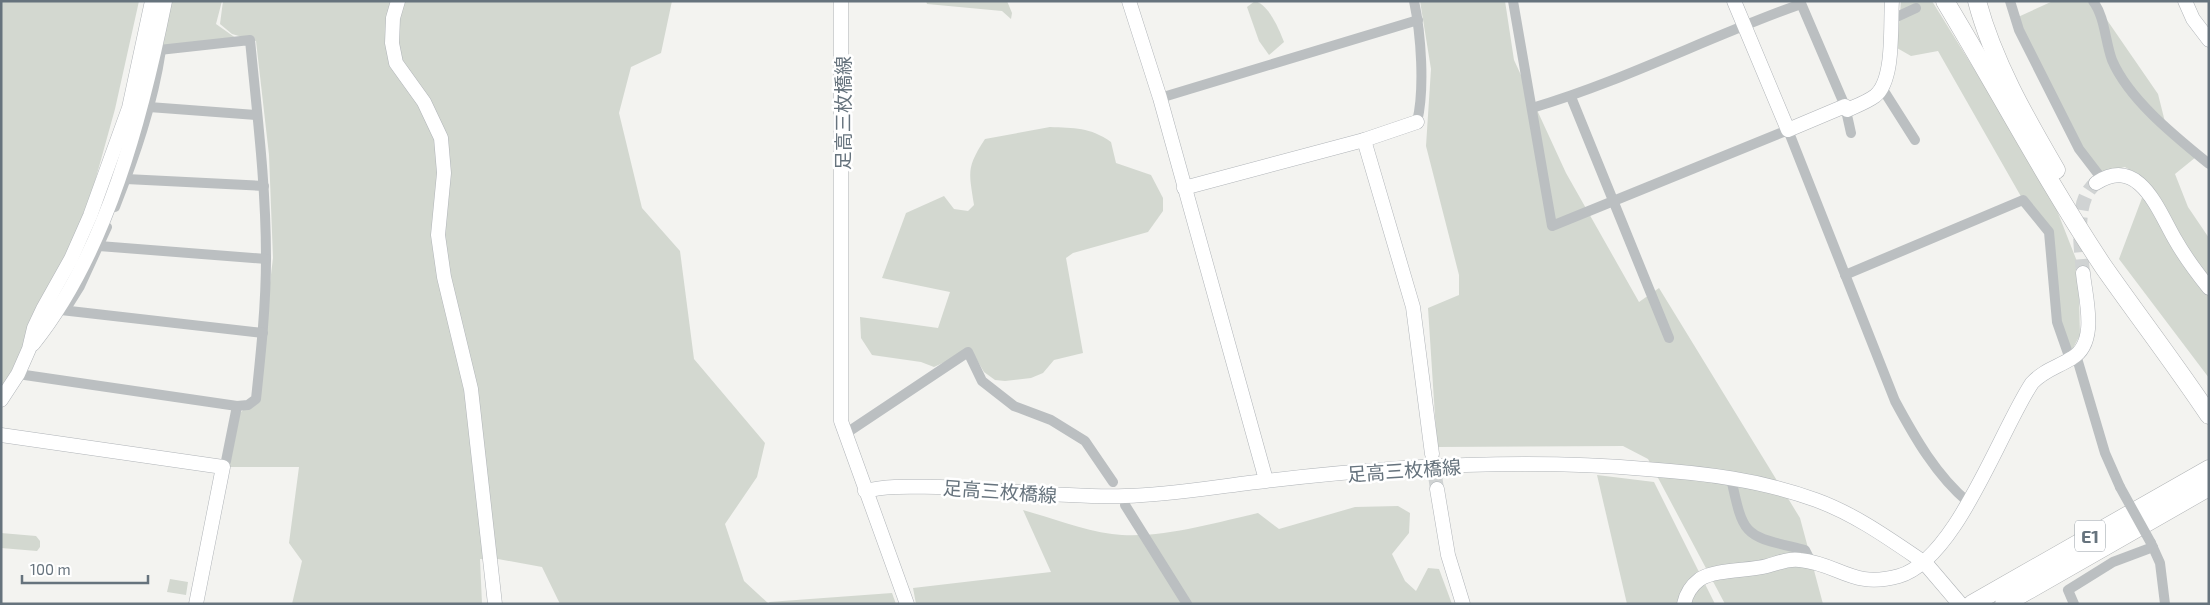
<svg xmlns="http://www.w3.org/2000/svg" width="2210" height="605" viewBox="0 0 2210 605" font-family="'Exo 2','Noto Sans JP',sans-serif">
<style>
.green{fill:#d3d8d0}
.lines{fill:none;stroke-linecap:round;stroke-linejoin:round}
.secondary-tunnel{stroke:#d0d3d3;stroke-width:14;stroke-dasharray:14 7;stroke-linecap:butt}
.secondary-casing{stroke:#b0b4b8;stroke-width:15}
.primary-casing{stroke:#afb3b6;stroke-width:16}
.highway-casing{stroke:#afb2b4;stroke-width:19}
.street{stroke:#bbbfc1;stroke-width:10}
.secondary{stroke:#fff;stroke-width:14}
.primary{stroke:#fff;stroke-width:15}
.highway{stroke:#fff;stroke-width:18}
.street-bridge{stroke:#bbbfc1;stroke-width:10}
.labels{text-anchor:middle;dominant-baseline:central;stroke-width:5;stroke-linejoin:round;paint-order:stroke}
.shield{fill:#fff;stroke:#949da4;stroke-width:1}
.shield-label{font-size:18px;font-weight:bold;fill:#66737d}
.street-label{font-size:19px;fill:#66737d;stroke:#fff}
</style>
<rect width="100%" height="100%" fill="#f3f3f0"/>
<g class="green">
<path d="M1,1H139L115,109L84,221L41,308L11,372L1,400Z"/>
<path d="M157,1H222L216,24L240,41L155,51Z"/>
<path d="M223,1H672L661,53L631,67L619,113L642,208L680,251L694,359L765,443L757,477L725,524L744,581L769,604H560L542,567L498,559H480L482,604H292L302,561L289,543L299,467H223L235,417L256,399L273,258L269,155L256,41L232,34L220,24Z"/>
<path d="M926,1H1007L1012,13L1011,19L1002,11L927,4Z"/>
<path d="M1255,1C1269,5 1279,29 1284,42L1269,55L1259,41L1247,7Z"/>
<path d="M1420,1H1505L1514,60L1566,173L1639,302L1659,288L1800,518L1823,604H1725L1648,459L1623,446L1437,447L1428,308L1459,295V275L1426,146L1431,69Z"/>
<path d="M1901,1H1932L2049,190L2078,264L2080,335L2072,350L2057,322L2044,224L2023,200L1938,51L1911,56L1897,48Z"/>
<path d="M2053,1H2087L2107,20L2158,94L2165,122L2196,157L2175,174L2188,207L2209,238V378L2119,259L2148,182L2125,167L2103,173C2067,135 2040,65 2018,17Z"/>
<path d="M1050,127C1074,128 1090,127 1111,142L1116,163L1151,175L1163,198V211L1148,232L1073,253L1066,258L1083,353L1054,360L1043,373L1031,378L1005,381L995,380L984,372L971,350L934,367L921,362L872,355L861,338L860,317L938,328L950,292L882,278L906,213L944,196L954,209L968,211L974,205C969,172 966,168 985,139Z"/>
<path d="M1597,475L1654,482L1715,604H1627Z"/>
<path d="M1398,506L1410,513L1409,533L1392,554L1405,581L1416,591L1428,568L1439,569L1452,604H916L913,588L1051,572L1023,510C1052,518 1082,530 1112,534C1157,540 1214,523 1258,513L1279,529L1355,507Z"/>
<path d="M1,533L36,536L40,541V547L37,551L1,548Z"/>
<path d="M170,579L188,582L186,595L167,592Z"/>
<path d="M892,593L896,604H770L769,602Z"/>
</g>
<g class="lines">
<g class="secondary-tunnel">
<path d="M2083,273C2081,247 2073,200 2096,183"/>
<path d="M1432,455L1437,489"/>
</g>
<defs>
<g id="secondary">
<path d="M398,1L393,18L392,43L396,63L424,102L441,138L444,173L438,235L444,277L471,389L495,604"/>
<path d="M841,1V421L907,604"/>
<path d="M1129,1L1160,98L1266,480"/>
<path d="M1734,1L1788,130L1845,106L1847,110C1856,106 1867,102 1875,96C1895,80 1890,26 1892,1"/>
<path d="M2185,1L2193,19L2209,40"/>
<path d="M1364,140L1413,307L1432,454"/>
<path d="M2096,183C2140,154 2159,213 2176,241C2185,257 2197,273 2209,288"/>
<path d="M1184,188L1364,140L1417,122"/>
<path d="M33,344C107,252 142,115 165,1"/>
<path d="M1,400L18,374L29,349L34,328L43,309L71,259L90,216L129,108L152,1"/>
<path d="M1,435L223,467L196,604"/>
<path d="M1437,489L1448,555L1463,604"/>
<path d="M865,491C890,485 914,487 940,487C1002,489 1063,498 1125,496C1172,495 1219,486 1266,481C1391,466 1520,458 1646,469C1703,473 1762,480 1816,500C1855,514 1891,540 1925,563"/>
<path d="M1684,604C1686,594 1692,585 1700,579C1716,569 1748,571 1767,566C1778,563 1789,558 1800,560C1840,564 1852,589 1899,576C1956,560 2000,431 2032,383C2044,370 2058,367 2072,358C2099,342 2085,297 2083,273"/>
</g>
<path id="primary" d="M1925,563L1960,604"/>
<g id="highway">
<path d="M1945,1C1998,89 2046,180 2103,266C2138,316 2175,364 2209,415"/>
<path d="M1977,1C1993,61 2025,117 2056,170"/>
<path d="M1972,604L2209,469"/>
<path d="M2004,604L2209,487"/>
</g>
</defs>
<use href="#secondary" class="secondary-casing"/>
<use href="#primary" class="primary-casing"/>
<use href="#highway" class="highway-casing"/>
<g class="street">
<path d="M1414,1C1421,34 1425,89 1417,122"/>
<path d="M1513,1L1552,226L1788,130L1895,401C1915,438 1936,475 1968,502"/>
<path d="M1800,1L1845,106L1851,133"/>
<path d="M2010,1L2019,30L2079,149L2102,179"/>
<path d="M2093,1C2105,17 2105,41 2112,60C2129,100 2176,137 2209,164"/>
<path d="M1890,20L1916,8"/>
<path d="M150,51L250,40C257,113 266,185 266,258C266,305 261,352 256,399L248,405L237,406L226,461L223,467"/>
<path d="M1882,88L1915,140"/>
<path d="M1571,97L1669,338"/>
<path d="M1160,98L1418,20"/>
<path d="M149,107L257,115"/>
<path d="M1532,108C1624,81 1710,36 1801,4"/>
<path d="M126,179L264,186"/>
<path d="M115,207C135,156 153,104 161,50"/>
<path d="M99,246L266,259"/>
<path d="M1845,275L2023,200L2049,232L2057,322L2070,359"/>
<path d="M61,310L263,333"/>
<path d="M65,310L80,286L107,227"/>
<path d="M2076,355L2105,453L2120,487"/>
<path d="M18,374L237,406"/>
<path d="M845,434L968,352L982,381L1014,406L1051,420L1085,441L1113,482"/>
<path d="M1731,478C1744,540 1745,535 1805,550L1811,562"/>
<path d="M1125,505L1187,604"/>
<path d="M2151,543L2160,563L2165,604"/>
<path d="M2074,604L2068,590L2113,562L2153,547"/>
</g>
<use href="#secondary" class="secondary"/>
<use href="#primary" class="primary"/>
<use href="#highway" class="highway"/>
<path class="street-bridge" d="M2120,487L2151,543"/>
</g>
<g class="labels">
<rect class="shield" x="2075" y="520.5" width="30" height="31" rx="4"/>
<g class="shield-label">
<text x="2090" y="536">E1</text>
</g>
<g class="street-label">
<text transform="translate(842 113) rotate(-90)">足高三枚橋線</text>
<text transform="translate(1404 470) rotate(-4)">足高三枚橋線</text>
<text transform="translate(1000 491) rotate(4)">足高三枚橋線</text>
</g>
</g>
<rect width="2210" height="605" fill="none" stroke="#66737d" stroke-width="5"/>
<path d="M22 575v8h126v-8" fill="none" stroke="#66737d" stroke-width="2.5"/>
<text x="30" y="575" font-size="15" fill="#66737d" stroke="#ffffff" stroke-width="4" paint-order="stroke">100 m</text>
</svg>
